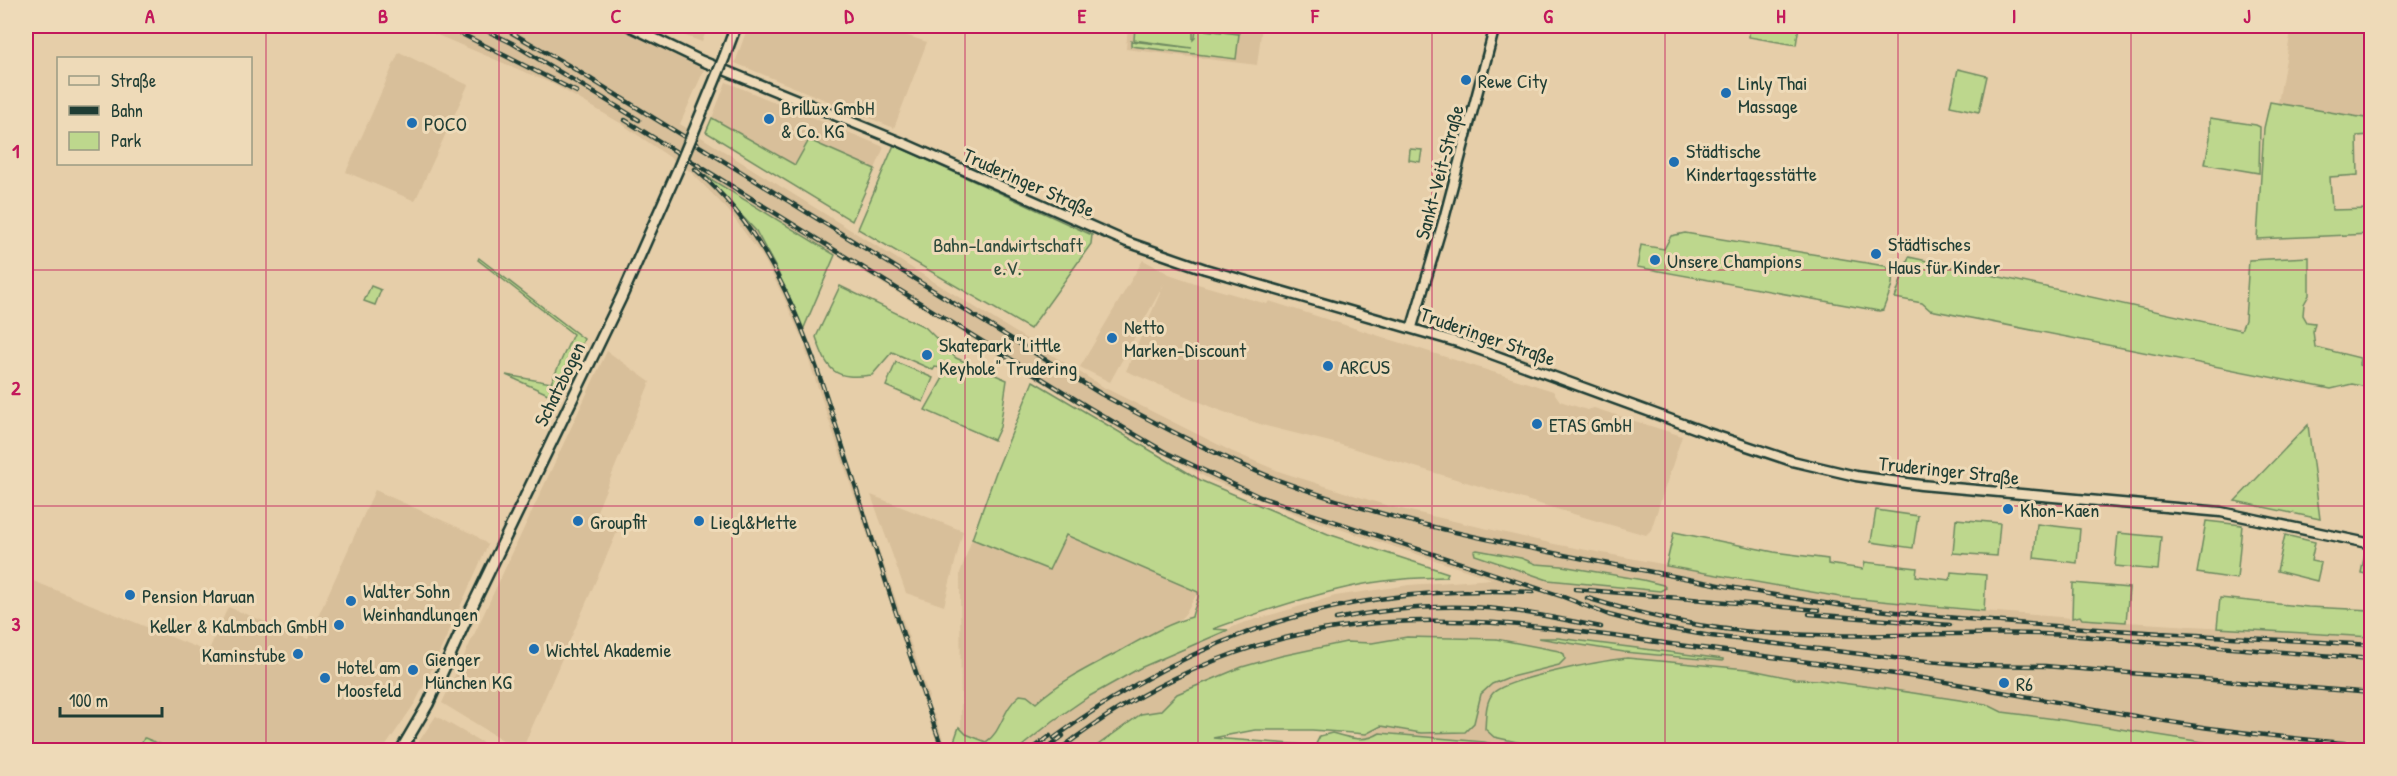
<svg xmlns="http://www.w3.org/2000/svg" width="2397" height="776" viewBox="0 0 2397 776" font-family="'Patrick Hand',sans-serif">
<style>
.built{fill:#d8bf9a}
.green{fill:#bdd78d;stroke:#6e8a60;stroke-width:1.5}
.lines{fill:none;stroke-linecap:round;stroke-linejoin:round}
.tertiary-casing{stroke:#1f3d34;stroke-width:13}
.secondary-casing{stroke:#1f3d34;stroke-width:14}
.tertiary{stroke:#eedab8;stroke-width:8}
.secondary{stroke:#eedab8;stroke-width:9}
.rail-casing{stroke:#1f3d34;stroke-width:4.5}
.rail{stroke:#eedab8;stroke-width:2;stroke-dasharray:7;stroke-linecap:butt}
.secondary-bridge-casing{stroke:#1f3d34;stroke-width:14;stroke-linecap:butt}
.secondary-bridge{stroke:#eedab8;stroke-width:9}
.grid{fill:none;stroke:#c2185b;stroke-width:1.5;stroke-opacity:0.55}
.poi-dot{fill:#1f6fb2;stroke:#eedab8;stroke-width:2}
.labels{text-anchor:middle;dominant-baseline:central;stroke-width:6;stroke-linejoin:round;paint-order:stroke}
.poi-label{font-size:20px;fill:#1f3d34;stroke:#eedab8;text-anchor:start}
.street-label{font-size:20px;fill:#1f3d34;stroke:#eedab8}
.park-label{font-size:20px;fill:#2f4c3d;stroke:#eedab8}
.neatline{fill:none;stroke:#c2185b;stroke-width:2}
.grid-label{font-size:20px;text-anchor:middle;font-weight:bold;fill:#c2185b}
</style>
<rect width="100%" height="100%" fill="#e6cea9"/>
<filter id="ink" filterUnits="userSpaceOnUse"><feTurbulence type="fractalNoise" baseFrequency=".0167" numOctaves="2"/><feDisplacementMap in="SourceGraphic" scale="12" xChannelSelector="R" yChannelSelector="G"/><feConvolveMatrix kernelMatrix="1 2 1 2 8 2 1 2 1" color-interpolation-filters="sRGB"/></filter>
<g filter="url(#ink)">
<g class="built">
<path d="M416,26H621L704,70L680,124L1105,388L1233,452L1281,472L1388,506L1554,544L1840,597L1984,611L2072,618L2080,616L2082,619L2126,622L2371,637V750H1371L1353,727H1229L1145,750H1017L1053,721L1088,697L1140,668L1240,624L1335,596L1409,585L1493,579L1309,519L1211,480L1123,432L741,196L707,177L756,231L777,270L797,313L803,330L801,337L784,298L764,259L728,210L691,172L622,124L555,85Z"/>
<path d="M659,26H708L702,42Z"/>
<path d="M748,26H887L886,29L927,42L894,128L735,63Z"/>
<path d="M1128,26H1262L1257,65L1126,49Z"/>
<path d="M2292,26H2371V119L2278,103Z"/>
<path d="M399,52L468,85L415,201L346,172Z"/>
<path d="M726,82L884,147L875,169L809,140L795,165L712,118Z"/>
<path d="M1143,260L1169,274L1201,285L1267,304L1269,301L1553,391L1560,401L1587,410L1594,408L1682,436L1651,530L1646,535L1597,521L1338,444L1266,426L1224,412L1126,371L1164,284L1110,382L1080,367Z"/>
<path d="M808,341L929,697L925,707L805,349Z"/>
<path d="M607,351L650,382L597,511L621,523L522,750H519L442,703Z"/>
<path d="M375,490L475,535L488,545L431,671L415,703L383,750H26V578L208,652L228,607L308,639Z"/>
<path d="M871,495L963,531L944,606L906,593Z"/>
<path d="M1066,535L1198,592L1185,614L1172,628L1039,708L986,742L979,743L961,732L960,573L972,539L1049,570Z"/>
<path d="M934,713L947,750H940L929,721Z"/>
<path d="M436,716L495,750H413Z"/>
</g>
<g class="green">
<path d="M1135,26H1193V40L1195,38L1196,29L1239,34L1236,59L1131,46V41L1192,48L1134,40Z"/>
<path d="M1750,26H1799L1796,45L1749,37Z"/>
<path d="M1958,69L1987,76L1979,112L1950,106Z"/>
<path d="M2270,102L2371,119V135L2357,136L2358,175L2330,177L2332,210L2371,209V234L2257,239L2264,128Z"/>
<path d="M712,118L795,165L809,140L875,169L852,221L706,132Z"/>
<path d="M2210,118L2256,125L2260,127L2259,173L2205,164L2210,138Z"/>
<path d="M894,145L1092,235L1091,244L1030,329L858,229Z"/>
<path d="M1410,149L1422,150L1420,162L1409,160Z"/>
<path d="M704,175L835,255L803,330L777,270L756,231Z"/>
<path d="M1685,233L1885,266C1900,277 1888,295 1883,310L1879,311L1637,267L1641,245L1664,249L1671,236Z"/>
<path d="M1909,257L2241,330L2245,320L2249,260L2309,257V295L2304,304L2303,315L2307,322L2315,323L2313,331L2315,347L2360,358L2359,365L2371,368L2367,387L2352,384L2331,389L1930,310L1922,303L1895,298Z"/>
<path d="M479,258L584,339L559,399L506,375L551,383L573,334L478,260Z"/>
<path d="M371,286L381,290L375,305L364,301Z"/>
<path d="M840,286L925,327L956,358L1007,380L1000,427L994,440L925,410L948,369L935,367L933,370L892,352L872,375C834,380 828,372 816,337Z"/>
<path d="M896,362L933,378L923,402L886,386Z"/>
<path d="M1033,381L1202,481L1328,534L1448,573L1446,577C1417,578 1387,579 1359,585C1310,595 1260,612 1213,629L1228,630L1140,668L1088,697L1053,721L1017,750H951L959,727L966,734L986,742C1002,732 1002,709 1020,695L1027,696L1036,703C1060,681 1091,666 1120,651C1144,638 1166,624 1192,617C1193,609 1200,599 1198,592L1066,535L1049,570L972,539L996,472Z"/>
<path d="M2308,425L2320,519L2235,501Z"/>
<path d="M1876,510L1918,516L1913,548L1871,542Z"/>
<path d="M1956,519L2000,523L1997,556L1953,553Z"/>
<path d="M2206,521L2242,525L2237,579L2197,573Z"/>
<path d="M2037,524L2080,529L2077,563L2034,558Z"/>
<path d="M1674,532L1774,552L1828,559V564L1863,569L1865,562L1917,568L1916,576L1950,580L1951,572L1986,575L1984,611L1840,597L1666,566Z"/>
<path d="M2118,533L2161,537L2158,570L2115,566Z"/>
<path d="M2285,535L2315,542L2311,561L2321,563L2317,581L2277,571Z"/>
<path d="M1477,550L1521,558L1536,564L1562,566L1643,580L1663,585L1666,588L1660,591L1548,580L1475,555L1474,551Z"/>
<path d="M2365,553L2371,555V575L2361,573Z"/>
<path d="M2073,583L2129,588L2126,622L2082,619L2080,616L2072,618Z"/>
<path d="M2220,598L2308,607L2371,610V637L2217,628Z"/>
<path d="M1407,637L1496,639L1559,651L1564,654L1565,659L1559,665L1507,678L1492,684L1481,694L1474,723L1465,732L1421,733L1381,726L1366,734L1312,730H1255L1213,738L1305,745L1304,750H1091L1141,714L1160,711L1177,694L1242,667L1281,656L1346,642L1372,643Z"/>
<path d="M1538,638H1558L1723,659V661L1624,652Z"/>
<path d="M1627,658L1747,669L1795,679L1819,680L1887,689L1986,704L2002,712L2063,720L2253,750H1554L1494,737L1485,729C1486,718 1485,702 1493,693C1509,678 1601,661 1627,658Z"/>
<path d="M1332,733C1349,738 1364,743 1380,733L1484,742L1520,750H1313L1320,736Z"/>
<path d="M144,738H145L174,750H139Z"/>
</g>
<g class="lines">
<defs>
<g id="tertiary">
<path d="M629,26L702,61L903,143L1127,242L1205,269L1464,344L1705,432L1792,461L1856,476L1921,485L2221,512L2372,544"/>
<path d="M1412,327L1444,219L1495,26"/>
</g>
<g id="secondary">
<path d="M724,58L736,26"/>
<path d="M401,750L428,704L470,611L621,298L679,167"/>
</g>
</defs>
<use href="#tertiary" class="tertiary-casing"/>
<use href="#secondary" class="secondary-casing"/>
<use href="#tertiary" class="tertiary"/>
<use href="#secondary" class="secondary"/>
<defs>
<g id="rail">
<path d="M446,26L577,92"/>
<path d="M477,26L512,43L639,120"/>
<path d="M500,26L568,65L1101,394C1159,425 1217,456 1278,480C1387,521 1501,543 1615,565C1697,580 1778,598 1861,608C2030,628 2201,635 2372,645"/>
<path d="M625,120L1088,407L1165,452L1260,497L1561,596L1609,615L1647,625L1711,636L1894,658L1973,665L2045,666L2372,693"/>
<path d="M695,169C784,244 815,363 850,469C880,563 909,658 943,750"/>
<path d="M1575,589L1818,610"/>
<path d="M1587,598C1645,616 1705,629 1765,633C1872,640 1980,629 2087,636"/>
<path d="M1809,614L1950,625"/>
<path d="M1336,619C1392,608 1449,603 1505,610C1537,613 1569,621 1601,627"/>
<path d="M2078,636L2372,659"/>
<path d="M1054,738C1201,630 1352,583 1533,592"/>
<path d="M1031,750L1050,736"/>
<path d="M1045,750L1063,736"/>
<path d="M1059,750C1141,687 1238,641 1342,627C1457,610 1572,631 1686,646C1765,656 1843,666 1922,678C2013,693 2104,712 2196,726C2254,735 2313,740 2372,746"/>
</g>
</defs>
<use href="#rail" class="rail-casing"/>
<use href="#rail" class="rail"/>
<defs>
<path id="secondary-bridge" d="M679,167L724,58"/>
</defs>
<use href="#secondary-bridge" class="secondary-bridge-casing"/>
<use href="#secondary-bridge" class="secondary-bridge"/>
</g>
</g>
<path class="grid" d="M266,26V750M499,26V750M732,26V750M965,26V750M1198,26V750M1432,26V750M1665,26V750M1898,26V750M2131,26V750M26,270H2372M26,506H2372"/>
<g class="poi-dot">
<circle cx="1466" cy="80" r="6"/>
<circle cx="1726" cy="93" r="6"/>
<circle cx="769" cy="119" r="6"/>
<circle cx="412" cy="123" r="6"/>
<circle cx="1674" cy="162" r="6"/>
<circle cx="1876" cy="254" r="6"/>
<circle cx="1655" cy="260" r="6"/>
<circle cx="1112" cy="338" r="6"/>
<circle cx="927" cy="355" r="6"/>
<circle cx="1328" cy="366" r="6"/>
<circle cx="1537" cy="424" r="6"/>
<circle cx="2008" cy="509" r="6"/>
<circle cx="578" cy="521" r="6"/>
<circle cx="699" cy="521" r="6"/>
<circle cx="130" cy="595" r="6"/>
<circle cx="351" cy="601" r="6"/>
<circle cx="339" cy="625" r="6"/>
<circle cx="534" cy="649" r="6"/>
<circle cx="298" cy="654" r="6"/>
<circle cx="413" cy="670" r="6"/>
<circle cx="325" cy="678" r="6"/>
<circle cx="2004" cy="683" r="6"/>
</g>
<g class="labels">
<g class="poi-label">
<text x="1478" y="80">Rewe City</text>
<text x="1738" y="82">Linly Thai<tspan x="1738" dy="23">Massage</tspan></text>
<text x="781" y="107">Brillux GmbH<tspan x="781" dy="23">&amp; Co. KG</tspan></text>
<text x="424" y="123">POCO</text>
<text x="1686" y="150">Städtische<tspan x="1686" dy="23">Kindertagesstätte</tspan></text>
<text x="1888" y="243">Städtisches<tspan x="1888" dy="23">Haus für Kinder</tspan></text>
<text x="1667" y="260">Unsere Champions</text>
<text x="1124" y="326">Netto<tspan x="1124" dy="23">Marken-Discount</tspan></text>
<text x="939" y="344">Skatepark "Little<tspan x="939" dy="23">Keyhole" Trudering</tspan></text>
<text x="1340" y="366">ARCUS</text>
<text x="1549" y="424">ETAS GmbH</text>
<text x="2020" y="509">Khon-Kaen</text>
<text x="590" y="521">Groupfit</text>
<text x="711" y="521">Liegl&amp;Mette</text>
<text x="363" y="590">Walter Sohn<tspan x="363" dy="23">Weinhandlungen</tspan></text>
<text x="142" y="595">Pension Maruan</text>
<text x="327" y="625" text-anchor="end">Keller &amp; Kalmbach GmbH</text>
<text x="546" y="649">Wichtel Akademie</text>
<text x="286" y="654" text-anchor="end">Kaminstube</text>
<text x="425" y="658">Gienger<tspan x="425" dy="23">München KG</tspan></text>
<text x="337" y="666">Hotel am<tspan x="337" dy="23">Moosfeld</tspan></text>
<text x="2016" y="683">R6</text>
</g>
<g class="street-label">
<text transform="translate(1439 172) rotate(-75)">Sankt-Veit-Straße</text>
<text transform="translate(1029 182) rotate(24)">Truderinger Straße</text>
<text transform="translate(1488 336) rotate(19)">Truderinger Straße</text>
<text transform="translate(559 384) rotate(-64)">Schatzbogen</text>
<text transform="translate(1949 470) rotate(6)">Truderinger Straße</text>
</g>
<g class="park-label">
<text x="1008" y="244">Bahn-Landwirtschaft<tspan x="1008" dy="23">e.V.</tspan></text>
</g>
</g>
<rect width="2397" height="776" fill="none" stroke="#eedab8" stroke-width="66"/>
<rect x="57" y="57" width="195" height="108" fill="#eedab8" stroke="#9b9b83" stroke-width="1.5"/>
<rect x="69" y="76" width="30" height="9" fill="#eedab8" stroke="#9b9b83" stroke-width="1.5"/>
<text x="111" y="87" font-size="18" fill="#1f3d34">Straße</text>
<rect x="69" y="106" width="30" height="9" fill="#1f3d34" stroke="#9b9b83" stroke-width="1.5"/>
<text x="111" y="117" font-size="18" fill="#1f3d34">Bahn</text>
<rect x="69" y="132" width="30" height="18" fill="#bdd78d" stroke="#9b9b83" stroke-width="1.5"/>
<text x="111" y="147" font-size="18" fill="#1f3d34">Park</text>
<path d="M60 707v9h102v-9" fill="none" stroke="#1f3d34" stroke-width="3"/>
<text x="69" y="707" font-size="18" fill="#1f3d34" stroke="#eedab8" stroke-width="4.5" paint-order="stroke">100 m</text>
<rect x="33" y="33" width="2331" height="710" class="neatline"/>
<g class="grid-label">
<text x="150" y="23">A</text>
<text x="383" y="23">B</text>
<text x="616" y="23">C</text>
<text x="849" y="23">D</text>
<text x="1082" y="23">E</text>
<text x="1315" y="23">F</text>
<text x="1548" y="23">G</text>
<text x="1781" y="23">H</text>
<text x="2014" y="23">I</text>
<text x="2247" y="23">J</text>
<text x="16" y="158">1</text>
<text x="16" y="395">2</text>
<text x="16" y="631">3</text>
</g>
</svg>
